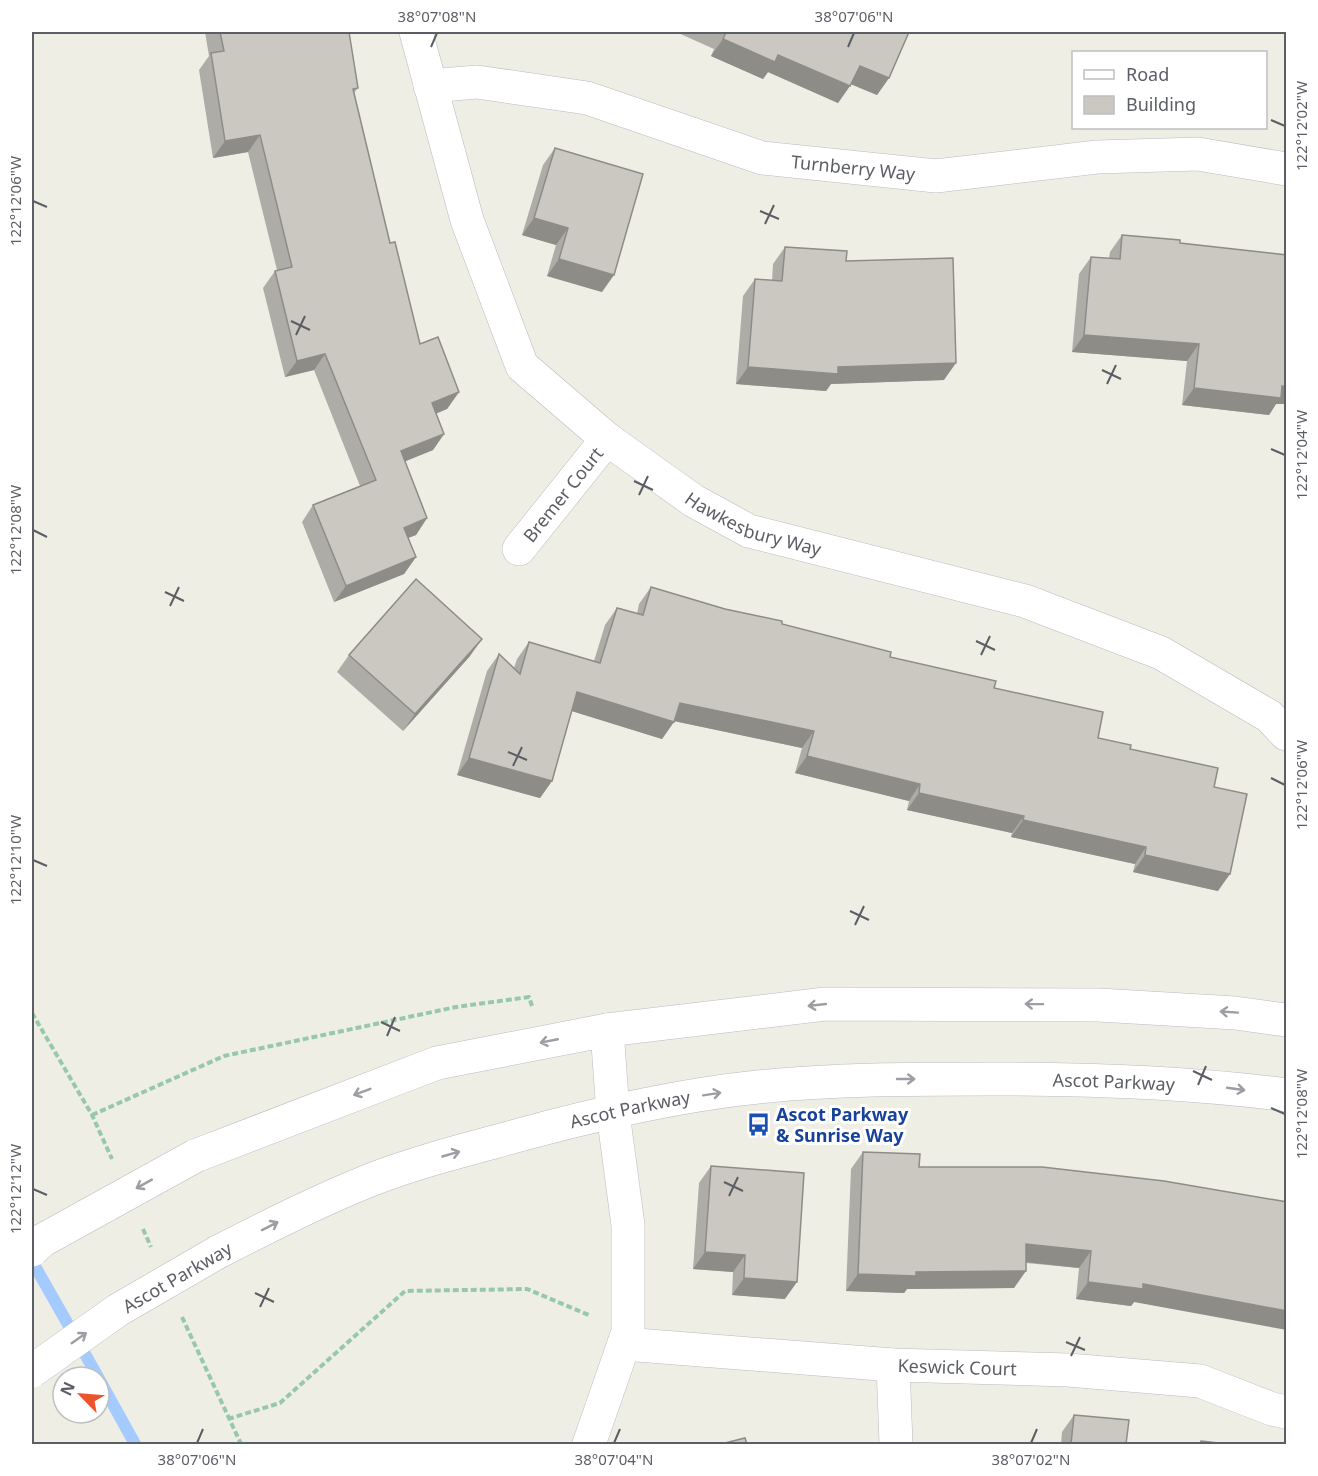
<svg xmlns="http://www.w3.org/2000/svg" width="1318" height="1476" viewBox="0 0 1318 1476" font-family="'Noto Sans',sans-serif">
<style>
.lines{fill:none;stroke-linecap:round;stroke-linejoin:round}
.stream{stroke:#a3cbff;stroke-width:12}
.street-casing{stroke:#b9bbc0;stroke-width:34}
.secondary-casing{stroke:#b9bbc2;stroke-width:34}
.path{stroke:#98c8ac;stroke-width:4;stroke-dasharray:6 3;stroke-linecap:butt}
.street{stroke:#fff;stroke-width:33}
.secondary{stroke:#fff;stroke-width:33}
.secondary-bridge-casing{stroke:#b9bbc2;stroke-width:34;stroke-linecap:butt}
.secondary-bridge{stroke:#fff;stroke-width:33}
.wall{fill:#aeaca6}
.shaded-wall{fill:#8d8c87}
.building{fill:#cac8c1;stroke:#8d8c87;stroke-width:1.5}
.oneway{stroke:#9d9ea3}
.ticks{fill:none;stroke:#5c5e65;stroke-width:2}
.labels{text-anchor:middle;dominant-baseline:central;stroke-width:6;stroke-linejoin:round;paint-order:stroke}
.street-label{font-size:18px;fill:#5c5e65;stroke:#fff}
.transit-label{font-size:18px;font-weight:bold;fill:#164399;stroke:#fff;text-anchor:start}
.neatline{fill:none;stroke:#5c5e65;stroke-width:2}
.ticks-label{font-size:15px;text-anchor:middle;fill:#5c5e65}
</style>
<rect width="100%" height="100%" fill="#efeee4"/>
<g class="lines">
<g class="stream">
<path d="M32,1261L98,1377"/>
<path d="M99,1379L135,1444"/>
</g>
<defs>
<g id="street">
<path id="s1" d="M416,32L467,220L522,366L607,439L694,501L749,531L1025,601L1161,653L1269,716L1286,734"/>
<path id="s2" d="M430,86L477,82L587,98L762,158L936,176L1097,157L1198,154L1286,169"/>
<path id="s3" d="M519,549L607,439"/>
<path id="s4" d="M624,1344L893,1365L1068,1370L1200,1381L1272,1409L1286,1412"/>
<path d="M893,1365L896,1444"/>
<path d="M589,1444L628,1332V1225L613,1113L607,1030"/>
</g>
<g id="secondary">
<path d="M195,1156L437,1063L607,1030L825,1004L1099,1005L1235,1013L1286,1020"/>
<path id="s5" d="M218,1252C269,1226 320,1200 373,1179C412,1164 453,1153 494,1142C579,1118 669,1096 758,1087C835,1079 912,1079 990,1079C1089,1079 1188,1082 1286,1095"/>
</g>
</defs>
<use href="#street" class="street-casing"/>
<use href="#secondary" class="secondary-casing"/>
<g class="path">
<path d="M32,1013L92,1115L112,1159"/>
<path d="M92,1115L224,1056L456,1007L529,997L532,1006"/>
<path d="M143,1229L151,1247"/>
<path d="M182,1317L241,1444"/>
<path d="M228,1419L280,1403L405,1291L527,1289L591,1316"/>
</g>
<use href="#street" class="street"/>
<use href="#secondary" class="secondary"/>
<defs>
<g id="secondary-bridge">
<path d="M32,1250L43,1240L195,1156"/>
<path d="M32,1371L118,1310L218,1252"/>
</g>
</defs>
<use href="#secondary-bridge" class="secondary-bridge-casing"/>
<use href="#secondary-bridge" class="secondary-bridge"/>
</g>
<g class="wall">
<path d="M205,32H340L358,88L354,93L390,243L420,344L459,392L447,409L436,413L444,434L433,450L405,461L427,518L416,535L408,538L416,557L404,574L334,602L302,522L313,505L360,486L314,370L285,377L263,288L275,271L277,270L248,152L213,158L199,70L209,56Z"/>
<path d="M676,32H909L889,78L877,95L851,84L838,103L768,72L763,79L711,56L714,49Z"/>
<path d="M555,148L602,292L547,276L556,245L522,235L543,165Z"/>
<path d="M1122,235L1180,243L1287,255V404H1276L1269,415L1182,405L1187,361L1072,352L1079,274L1091,257L1109,258L1110,252Z"/>
<path d="M785,247L846,261L944,380L831,384L826,391L736,384L743,296L755,279L772,281L773,264Z"/>
<path d="M651,587L725,609L782,624L994,688L1098,738L1130,749L1214,787L1218,891L1133,872L1135,864L1011,837L1012,833L907,810L909,801L795,773L802,748L674,721L662,739L572,711L552,781L540,798L457,775L487,671L499,654L514,668L517,659L529,642L594,661L605,625L617,608L637,614L639,604Z"/>
<path d="M349,655L470,656L403,731L337,672Z"/>
<path d="M863,1152L919,1167H1042L1134,1302L1131,1306L1076,1299L1079,1268L1026,1263L1014,1288L907,1289L904,1293L846,1291L851,1169Z"/>
<path d="M711,1166L785,1299L732,1295L733,1272L693,1269L699,1183Z"/>
<path d="M1074,1415L1126,1444H1061L1062,1432Z"/>
</g>
<g class="shaded-wall">
<path d="M723,39L778,55L850,86L838,103L768,72L763,79L711,56Z"/>
<path d="M860,66L889,78L877,95L848,83Z"/>
<path d="M260,135L248,152L213,158L225,141Z"/>
<path d="M534,218L568,228L556,245L522,235Z"/>
<path d="M559,259L614,275L602,292L547,276Z"/>
<path d="M1084,335L1199,344L1187,361L1072,352Z"/>
<path d="M325,354L314,370L285,377L297,361Z"/>
<path d="M956,363L944,380L831,384L826,391L736,384L748,367H838Z"/>
<path d="M1282,386L1287,387V404H1276L1269,415L1182,405L1194,388Z"/>
<path d="M459,392L447,409L421,420L432,403Z"/>
<path d="M444,434L433,450L389,468L401,451Z"/>
<path d="M427,518L416,535L392,544L404,528Z"/>
<path d="M416,557L404,574L334,602L346,586Z"/>
<path d="M482,639L470,656L403,731L415,714Z"/>
<path d="M577,692L680,703L814,731L802,748L669,720L674,722L662,739L565,709Z"/>
<path d="M807,756L920,784L909,801L795,773Z"/>
<path d="M469,758L552,781L540,798L457,775Z"/>
<path d="M919,793L1024,816L1012,833L907,810Z"/>
<path d="M1023,820L1146,847L1135,864L1011,837Z"/>
<path d="M1145,855L1230,874L1218,891L1133,872Z"/>
<path d="M1026,1244L1091,1251L1079,1268L1015,1261Z"/>
<path d="M705,1252L745,1255L733,1272L693,1269Z"/>
<path d="M1026,1271L1014,1288L907,1289L904,1293L846,1291L858,1274L916,1272Z"/>
<path d="M744,1278L797,1282L785,1299L732,1295Z"/>
<path d="M1088,1282L1143,1284L1287,1311V1330L1134,1302L1131,1306L1076,1299Z"/>
</g>
<g class="building">
<path d="M220,32H349L358,88L353,89L390,243L395,242L420,344L438,337L459,392L432,403L444,434L401,451L427,518L404,528L416,557L346,586L313,505L376,480L325,354L297,361L275,271L292,267L260,135L225,141L211,53L224,51Z"/>
<path d="M726,32H909L889,78L860,66L850,86L778,55L775,62L723,39Z"/>
<path d="M555,148L643,174L614,275L559,259L568,228L534,218Z"/>
<path d="M1122,235L1180,240V243L1287,255V387L1282,386L1281,398L1194,388L1199,344L1084,335L1091,257L1120,259Z"/>
<path d="M785,247L847,251L846,261L953,258L956,363L838,367V374L748,367L755,279L782,281Z"/>
<path d="M416,579L482,639L415,714L349,655Z"/>
<path d="M651,587L725,609L782,621V624L891,652L890,657L996,681L994,688L1103,712L1098,738L1131,745L1130,749L1218,768L1214,787L1247,794L1230,874L1145,855L1146,847L1023,820L1024,816L919,793L920,784L807,756L814,731L680,703L674,722L577,692L552,781L469,758L499,654L520,674L529,642L600,663L617,608L643,615Z"/>
<path d="M863,1152L920,1154L919,1167H1042L1164,1181L1287,1202V1311L1143,1284V1289L1088,1282L1091,1251L1026,1244V1271L916,1272V1276L858,1274Z"/>
<path d="M711,1166L804,1173L797,1282L744,1278L745,1255L705,1252Z"/>
<path d="M1074,1415L1129,1420L1126,1444H1071Z"/>
<path d="M745,1438L747,1444H721Z"/>
<path d="M1201,1441L1227,1444H1200Z"/>
</g>
<defs><path id="oneway-shaft" d="M-6 0H5M1.5-3L5.5 0L1.5 3" fill="none" stroke-width="1.6" stroke-linecap="round" stroke-linejoin="round" transform="scale(1.5)"/></defs>
<g class="oneway">
<use href="#oneway-shaft" transform="translate(1034 1004) rotate(-179)"/>
<use href="#oneway-shaft" transform="translate(817 1005) rotate(174)"/>
<use href="#oneway-shaft" transform="translate(1229 1012) rotate(-176)"/>
<use href="#oneway-shaft" transform="translate(549 1041) rotate(169)"/>
<use href="#oneway-shaft" transform="translate(906 1079)"/>
<use href="#oneway-shaft" transform="translate(1236 1089) rotate(8)"/>
<use href="#oneway-shaft" transform="translate(362 1092) rotate(159)"/>
<use href="#oneway-shaft" transform="translate(712 1094) rotate(-9)"/>
<use href="#oneway-shaft" transform="translate(451 1154) rotate(-16)"/>
<use href="#oneway-shaft" transform="translate(144 1184) rotate(151)"/>
<use href="#oneway-shaft" transform="translate(270 1226) rotate(-27)"/>
<use href="#oneway-shaft" transform="translate(79 1338) rotate(-35)"/>
</g>
<path class="ticks" d="M431,47L437,33M848,47L854,33M1271,120L1285,126M33,201L47,207M760,211L779,219M765,224L774,205M291,321L310,330M296,335L305,316M1102,370L1121,379M1107,384L1116,365M1271,449L1285,455M634,481L653,490M639,495L648,476M33,530L47,537M165,592L184,601M170,606L179,587M976,641L995,650M981,655L990,636M508,752L527,760M513,766L522,747M1271,778L1285,785M33,860L47,866M850,911L869,920M855,925L864,906M381,1022L400,1031M387,1036L395,1017M1193,1071L1212,1080M1198,1085L1206,1066M1271,1108L1285,1114M724,1182L743,1191M33,1189L47,1195M729,1196L738,1177M255,1293L274,1302M260,1307L269,1288M1066,1342L1085,1350M1071,1356L1080,1337M197,1443L203,1429M614,1443L620,1429M1031,1443L1037,1429"/>
<defs>
<symbol id="bus-bare" viewBox="-9 -9 18 18"><path d="M-5-6H5V4H4V6H2V4H-2V6H-4V4H-5ZM-3.5-4V0h7V-4ZM-3.5 1.2v1.5H-2V1.2ZM2 1.2v1.5H3.5V1.2Z" fill="#1a4fb4" stroke="#fff" stroke-width="2.5" paint-order="stroke"/></symbol>
</defs>
<g fill-rule="evenodd">
<use href="#bus-bare" x="742" y="1108" width="33" height="33"/>
</g>
<g class="labels">
<g class="street-label">
<text stroke="none"><textPath href="#s2" startOffset="435">Turnberry Way</textPath></text>
<text stroke="none"><textPath href="#s3" startOffset="70">Bremer Court</textPath></text>
<text stroke="none"><textPath href="#s1" startOffset="634">Hawkesbury Way</textPath></text>
<text stroke="none"><textPath href="#s5" startOffset="924">Ascot Parkway</textPath></text>
<text stroke="none"><textPath href="#s5" startOffset="438">Ascot Parkway</textPath></text>
<text transform="translate(177 1277) rotate(-30)">Ascot Parkway</text>
<text stroke="none"><textPath href="#s4" startOffset="334">Keswick Court</textPath></text>
</g>
<g class="transit-label">
<text x="776" y="1114">Ascot Parkway<tspan x="776" dy="21">&amp; Sunrise Way</tspan></text>
</g>
</g>
<rect width="1318" height="1476" fill="none" stroke="#ffffff" stroke-width="66"/>
<rect x="1072" y="51" width="195" height="78" fill="#ffffff" stroke="#bebfc1" stroke-width="1.5"/>
<rect x="1084" y="70" width="30" height="9" fill="#ffffff" stroke="#bebfc1" stroke-width="1.5"/>
<text x="1126" y="81" font-size="18" fill="#5c5e65">Road</text>
<rect x="1084" y="96" width="30" height="18" fill="#cac8c1" stroke="#bebfc1" stroke-width="1.5"/>
<text x="1126" y="111" font-size="18" fill="#5c5e65">Building</text>
<g transform="translate(81 1395) rotate(295)"><circle r="28" fill="#ffffff" stroke="#bebfc1" stroke-width="1.5"/>
<path d="M0-4.5L10 22L0 15L-10 22Z" fill="#ed532c"/>
<text y="-9" font-size="16" font-weight="bold" text-anchor="middle" fill="#5c5e65">N</text>
</g>
<rect x="33" y="33" width="1252" height="1410" class="neatline"/>
<g class="ticks-label">
<text x="437" y="22">38°07'08"N</text>
<text x="854" y="22">38°07'06"N</text>
<text transform="translate(1302 126) rotate(-90)" y="5">122°12'02"W</text>
<text transform="translate(16 201) rotate(-90)" y="5">122°12'06"W</text>
<text transform="translate(1302 455) rotate(-90)" y="5">122°12'04"W</text>
<text transform="translate(16 530) rotate(-90)" y="5">122°12'08"W</text>
<text transform="translate(1302 785) rotate(-90)" y="5">122°12'06"W</text>
<text transform="translate(16 860) rotate(-90)" y="5">122°12'10"W</text>
<text transform="translate(1302 1114) rotate(-90)" y="5">122°12'08"W</text>
<text transform="translate(16 1189) rotate(-90)" y="5">122°12'12"W</text>
<text x="197" y="1465">38°07'06"N</text>
<text x="614" y="1465">38°07'04"N</text>
<text x="1031" y="1465">38°07'02"N</text>
</g>
</svg>
